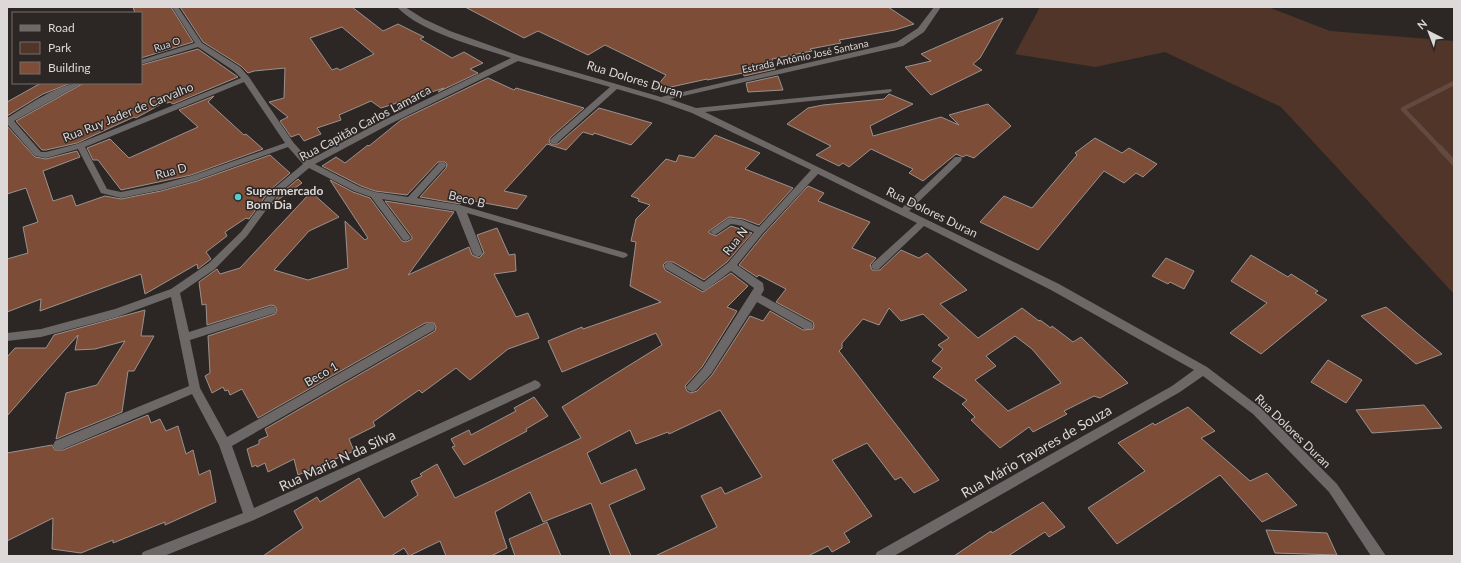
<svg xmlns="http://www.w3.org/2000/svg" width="1461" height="563" viewBox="0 0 1461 563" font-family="Lato,sans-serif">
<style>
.green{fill:#513528}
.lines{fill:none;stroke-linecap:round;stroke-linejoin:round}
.stream-far1{stroke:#624a41;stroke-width:4.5}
.stream{stroke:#624a41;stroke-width:5.5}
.building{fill:#7e4d37;stroke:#99928f;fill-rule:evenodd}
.minor{fill:#6b6867;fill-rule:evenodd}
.poi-dot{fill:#52cdcc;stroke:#2c2725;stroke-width:1.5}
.labels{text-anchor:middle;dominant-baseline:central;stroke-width:3;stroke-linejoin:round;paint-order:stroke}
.far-street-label{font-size:10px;fill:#ddd9d8;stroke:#2c2725}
.street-label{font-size:12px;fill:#ddd9d8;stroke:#2c2725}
.poi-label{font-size:12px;font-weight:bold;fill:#ddd9d8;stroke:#2c2725;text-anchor:start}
.near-street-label{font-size:14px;fill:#ddd9d8;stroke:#2c2725}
</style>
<rect width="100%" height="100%" fill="#2c2725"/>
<path class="green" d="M1040,7H1268L1330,31L1454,41V294L1281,107L1165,52L1095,67L1015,54Z"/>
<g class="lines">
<path class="stream-far1" d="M1441,149L1403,109L1454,83"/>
<path class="stream" d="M1440,148L1454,163"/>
</g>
<g class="building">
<path d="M133,7H171L193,42L141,58V13H135Z"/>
<path d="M180,7H352L383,31L398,24L424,37L420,39L452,58L464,52L483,63L470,69L478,73L438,92L444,88L381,108L371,101L339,115L341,120L317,128L321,134L304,141L299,134L291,137L280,121L288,117L269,102L284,98L285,68L254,71L248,73L241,66L203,42ZM342,27L374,54L340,70L337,68L332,70L310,38Z"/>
<path d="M465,7H888L914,24L895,30L839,40L841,43L810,49L812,51L772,59L775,69L744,76L743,73L707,80V79L653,91L666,75L605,45L588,55L538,31L524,38Z"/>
<path d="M1003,18L980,58L973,64L982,70L931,95L905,67L931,61L921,54Z"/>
<path d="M198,49L238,77L173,104L170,102L167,103L165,102L136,118L134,117L77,143L46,150H42L16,121L84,83H141V65Z"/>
<path d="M778,76L783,90L748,92L746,83Z"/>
<path d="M488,78L514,90L516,88L584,108L550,138L549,142L551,144H558L599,108L652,123L631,145L594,133L593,135L583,132L566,150L547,144L504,191L527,196L517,209L463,199L460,204L420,197L446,168L447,164L445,162H438L407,195L375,191L361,186L322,166L336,157L345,163L368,145L369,146L401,120Z"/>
<path d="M41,83H71L43,94L7,116V102Z"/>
<path d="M889,94L913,104L870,126L873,136L941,117L959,125L949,115L988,104L1011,126L974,158L966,155L963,157L956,154L923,181L909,173L913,169L871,149L849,167L843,163L839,166L816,155L831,146L787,124L808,108L823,105L884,99Z"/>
<path d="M214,96L208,102L244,135L246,134L263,149L191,175L121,190L98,160H93L87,148L110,139L129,158L198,127L179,110Z"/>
<path d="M7,126L35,157L46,159L77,151L80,157L43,171L53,201L72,195L76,206L105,196L121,199L161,191L197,181L270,155L290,173L270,190L249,219L246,218L225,232L227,236L206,252L211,259L198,269L197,264L145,294L141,274L40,311L41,299L7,312V259L28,253L23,227L38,222L26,188L7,194Z"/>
<path d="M715,135L760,153L745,169L793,188L759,225L743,219L729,217L709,231V233L716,236L731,226L752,233L727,262L704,280L673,262H666L663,265L665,270L703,292L731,273L748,286L727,307L737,311L702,367L685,386L687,391L691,393L697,391L712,375L750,316L763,321L770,311L803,330L813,329L814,326L813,322L776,302L786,289L759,275L757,277L739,265L764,234L808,186L824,193L818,201L870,222L852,248L876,258L870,265L872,270H880L901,250L919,258L927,253L967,290L940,304L978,338L1022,308L1039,321L1040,320L1051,328L1052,326L1073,342L1081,337L1128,383L1100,398L1094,396L1064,411L1067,414L1033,432L1029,427L1000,448L971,420L975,417L962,404L967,400L933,377L942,368L932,361L943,349L938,345L949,338L923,314L901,321L889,308L879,325L863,319L842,343V348L839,351L939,480L914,493L901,477L895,480L867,443L832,460L872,516L844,533L850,542L832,552L828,546L808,556H655L717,527L701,496L721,487L725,494L762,477L720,410L669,434L668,432L636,444L630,430L587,453L601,484L636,469L645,489L609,505L631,556H611L591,503L543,522L530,492L495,512L507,548L491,556H446L440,541L409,556L404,548L391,556H263L303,528L294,511L317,497L320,502L359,478L384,518L418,495L411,481L422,476L420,474L437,464L455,498L581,438L562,407L662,345L656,333L562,372L548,341L582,327L583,329L661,302L630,286L636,242L631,241L636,219L650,205L638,201L639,199L631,196L666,159L676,162L679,155L694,158ZM1015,336L1032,349L1061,383L1008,411L975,380L996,366L986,356Z"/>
<path d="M1095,138L1122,153L1129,148L1157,164L1143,177L1136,173L1124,183L1104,171L1038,250L980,222L1004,196L1032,208L1077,155L1075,153Z"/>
<path d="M298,179L302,183L272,204L278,196Z"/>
<path d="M330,180L353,192L370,198L402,241L406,242L412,239V237L385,201L454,212L408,275L469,247L472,255L479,258L484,253L477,235L497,228L509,255L515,254L516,271L494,274L516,317L528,313L539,338L508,349L470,380L456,368L422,393L419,390L373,422L375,426L349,439L354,451L298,475L294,459L268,472L265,463L257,467L256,465L252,467L247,449L259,444V440L268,436L265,429L435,331L436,327L434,323H425L258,418L242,389L230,395L228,390L225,391L223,387L212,393L205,376L210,373L208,336L275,314L277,310L275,306L271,305L207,325L206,304L202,305L199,282L217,269L220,274L240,268L311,192L339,217L309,231L274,270L308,280L348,268L345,221L365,240L368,238Z"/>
<path d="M1251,255L1288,277L1291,274L1318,291L1315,293L1327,300L1261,354L1230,333L1267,303L1231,281Z"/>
<path d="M1166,258L1194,271L1184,289L1170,282L1168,284L1152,276Z"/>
<path d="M1386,307L1442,354L1416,364L1361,316Z"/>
<path d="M145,310L141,336H154L134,371H128L122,412L56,439L66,393L97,385L125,341L95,349L75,350L78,335L7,416V357L15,348H46L54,335Z"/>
<path d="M1328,360L1362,380L1346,403L1311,382Z"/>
<path d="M534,397L548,416L526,429L527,431L464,465L452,447L455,446L451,439L469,430L471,435L516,411L514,408Z"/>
<path d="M1424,405L1442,428L1372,433L1356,410Z"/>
<path d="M1188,407L1215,431L1201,438L1250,481L1267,473L1297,505L1262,522L1220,475L1117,544L1088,508L1145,471L1118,443L1153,423L1155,425Z"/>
<path d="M148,415L151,423L160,419L166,431L178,426L186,454L193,450L199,475L210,470L216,502L165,525V522L113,543V540L81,553L52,549L53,518L7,541V453L52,445L55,450H63Z"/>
<path d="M1043,502L1065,527L1049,537L1045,532L1008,556H954L991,531L992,533Z"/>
<path d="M547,522L561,556H515L509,539Z"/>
<path d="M1266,530L1327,533L1337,555L1275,553Z"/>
</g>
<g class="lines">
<path class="minor" d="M172,7H178L202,43L240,67L249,77L293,142L309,160L384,120L511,58C478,47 420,32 397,7H405L424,19L450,31L520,56L661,97L897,42L918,28L934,7H941L924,32L903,46L670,99L696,108L891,89L892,91L888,93L705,112L902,208L955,157H961L962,159L961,161L909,211L1059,284L1207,367L1261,408L1337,484L1386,556H1371L1329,492L1253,414L1203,376L1180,392L894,556H875L877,552L1172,386L1194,370L1051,290L924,226L879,269H873L871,266L873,263L917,223L818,174L763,233L737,265L763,283L764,290L761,295L812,323L813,326L812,329H804L757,302L711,374L696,390L692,392L688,390L686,387L703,368L754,288L731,271L704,291L666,269L664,266L666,263H672L704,282L728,263L754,232L738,225L731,224L715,235L710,232L712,230L729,218L742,220L759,227L811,170L692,113L658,101L617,89L557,143H551L550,141L551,139L610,87L518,61L390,124L315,164L360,187L375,192L408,197L439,163H445L446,165L445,167L417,198L460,205L626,253L628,255L626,257L623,258L467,213L483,254L478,257L473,254L456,211L382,199L411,238L406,241L403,240L371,197L354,191L309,168L277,195L247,236L215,269L180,293L189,332L271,306L275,307L276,310L275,313L190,340L200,388L227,437L426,324L430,323L434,324L435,327L434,330L232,446L254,508L531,382L535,380L539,382L541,385L539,388L254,520L164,556H141L143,552L243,513L219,445L192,394L63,449L59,450L55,449L53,445L55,441L189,386L171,297L117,317L41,337L7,341V333L41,329L115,309L171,289L209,263L241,232L271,191L303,164L288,147L197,180L161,190L121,198L101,193L78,149L46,158L35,156L7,124V118C29,105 58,83 83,83L14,121L41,152H46L77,144L241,78L234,71L198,47L141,64V60L195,43ZM244,82L285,143L191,176L161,184L121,192L107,189L85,147Z"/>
</g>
<circle class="poi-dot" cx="238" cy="197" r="4"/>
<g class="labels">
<g class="far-street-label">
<text transform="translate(167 44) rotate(-18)">Rua O</text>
<text transform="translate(805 56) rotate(-12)">Estrada Antônio José Santana</text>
</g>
<g class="street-label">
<text transform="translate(635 79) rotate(17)">Rua Dolores Duran</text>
<text transform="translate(128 112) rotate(-22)">Rua Ruy Jader de Carvalho</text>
<text transform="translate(365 123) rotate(-28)">Rua Capitão Carlos Lamarca</text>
<text transform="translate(171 171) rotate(-15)">Rua D</text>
<text transform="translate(467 199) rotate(14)">Beco B</text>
<text transform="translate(932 212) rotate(26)">Rua Dolores Duran</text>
<text transform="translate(735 241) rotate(-51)">Rua N</text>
<text transform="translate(321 374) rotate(-30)">Beco 1</text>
<text transform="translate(1293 431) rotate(44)">Rua Dolores Duran</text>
</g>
<g class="poi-label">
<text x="246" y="190">Supermercado<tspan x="246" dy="14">Bom Dia</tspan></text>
</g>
<g class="near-street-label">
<text transform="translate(1036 451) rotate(-30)">Rua Mário Tavares de Souza</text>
<text transform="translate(337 460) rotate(-25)">Rua Maria N da Silva</text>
</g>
</g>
<rect width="1461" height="563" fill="none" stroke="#ddd9d8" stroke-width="16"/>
<rect x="12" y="12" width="130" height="72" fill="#2c2725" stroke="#736e6d"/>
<rect x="20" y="25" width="20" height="6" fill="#6b6867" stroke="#736e6d"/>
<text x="48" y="32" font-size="12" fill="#ddd9d8">Road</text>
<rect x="20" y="42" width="20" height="12" fill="#513528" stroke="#736e6d"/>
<text x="48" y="52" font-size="12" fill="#ddd9d8">Park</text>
<rect x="20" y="62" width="20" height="12" fill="#7e4d37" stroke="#736e6d"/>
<text x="48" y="72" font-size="12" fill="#ddd9d8">Building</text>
<g transform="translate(1429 32) rotate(318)" stroke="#2c2725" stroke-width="3" paint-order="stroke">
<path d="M0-3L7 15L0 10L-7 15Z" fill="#ddd9d8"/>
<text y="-6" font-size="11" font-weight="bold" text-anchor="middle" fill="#ddd9d8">N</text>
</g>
</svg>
